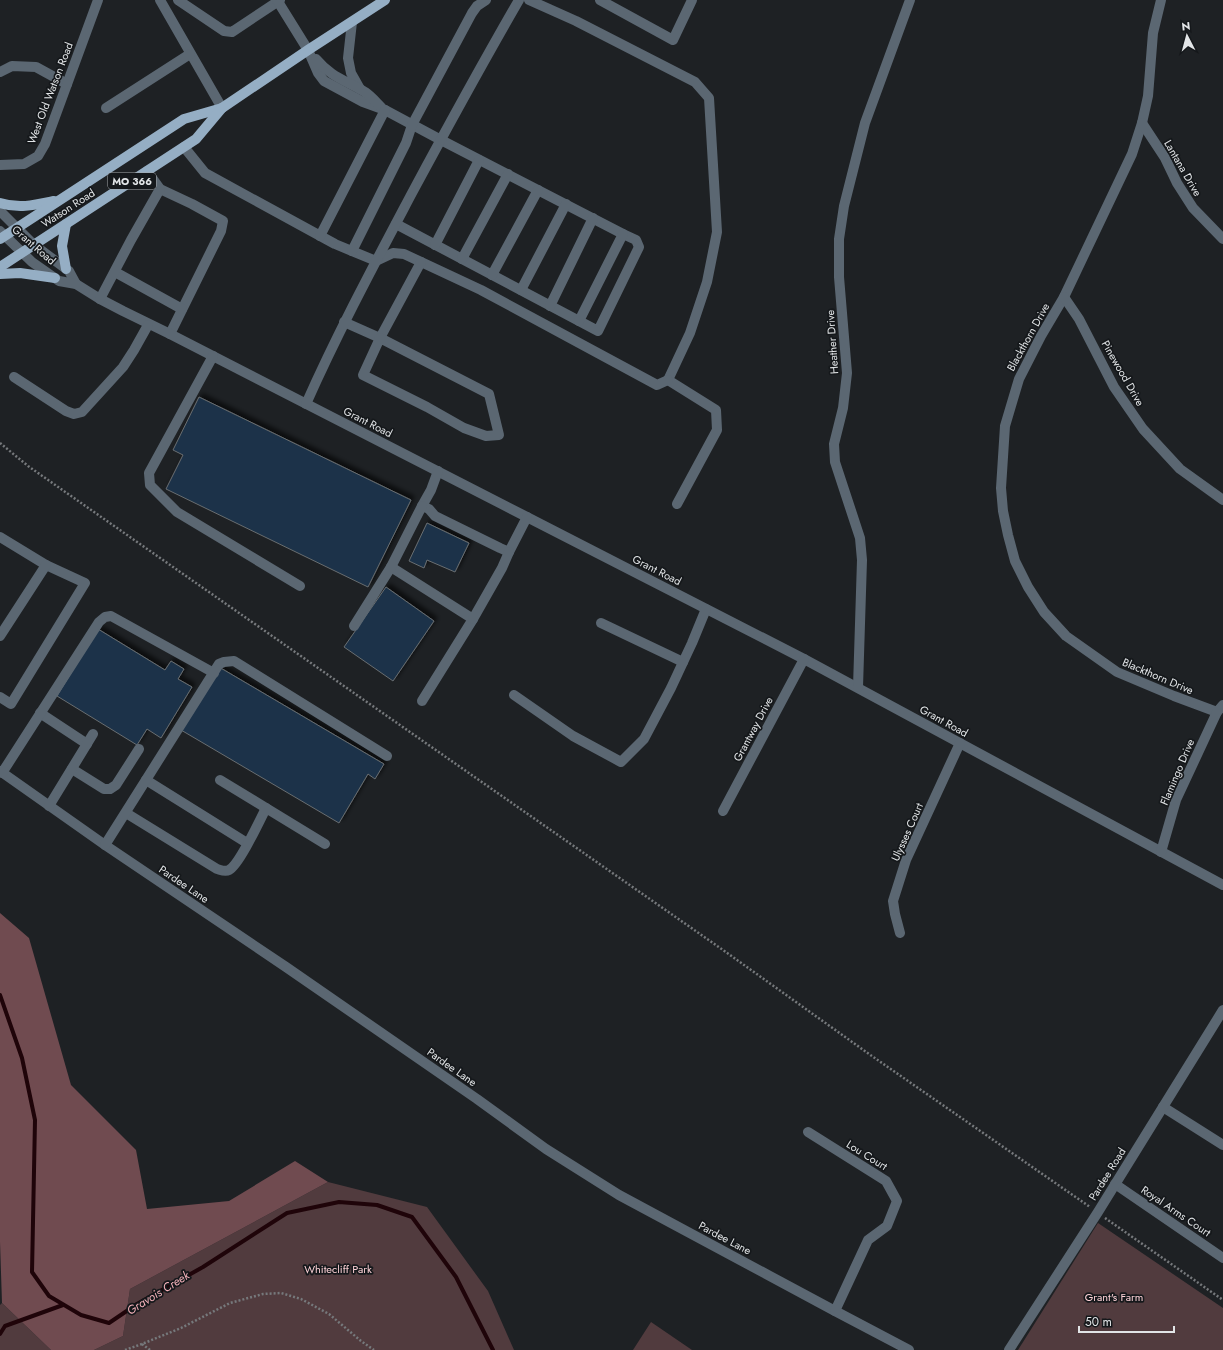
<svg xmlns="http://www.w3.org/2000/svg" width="1223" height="1350" viewBox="0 0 1223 1350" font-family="Jost,sans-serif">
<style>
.green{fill:#513b3e}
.forest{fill:#704b50}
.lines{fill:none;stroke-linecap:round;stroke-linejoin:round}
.stream{stroke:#1f0409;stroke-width:4}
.building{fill:#1a3348;stroke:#696d71;filter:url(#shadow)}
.path{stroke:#76797c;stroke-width:2.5;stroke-dasharray:2 2;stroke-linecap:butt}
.minor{stroke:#5b6772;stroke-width:10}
.major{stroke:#95aec4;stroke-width:10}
.labels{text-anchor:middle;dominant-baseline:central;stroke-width:3.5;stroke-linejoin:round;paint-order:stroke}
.shield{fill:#15181b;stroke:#a4a8aa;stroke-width:1}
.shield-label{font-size:10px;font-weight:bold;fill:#e2e5e7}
.street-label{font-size:11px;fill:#e2e5e7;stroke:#15181b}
.park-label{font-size:11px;fill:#fdd2d7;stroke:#15181b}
.water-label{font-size:12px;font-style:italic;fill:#f5b2ba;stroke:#15181b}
</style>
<defs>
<filter id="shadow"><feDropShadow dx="3.5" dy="-3.5" stdDeviation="2" flood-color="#0009"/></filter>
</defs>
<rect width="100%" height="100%" fill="#1e2124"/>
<g class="green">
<path d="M328,1182L427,1207L488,1291L514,1350H94L123,1336L130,1289Z"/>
<path d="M1098,1223L1223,1308V1350H1018Z"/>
<path d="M2,1303L51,1350H0V1305Z"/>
<path d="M651,1322L692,1350H633Z"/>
</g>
<path class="forest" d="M0,913L29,938L71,1085L136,1150L147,1209L229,1201L295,1161L328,1182L130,1289L123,1336L94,1350H51L2,1303L0,1242Z"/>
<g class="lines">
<g class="stream">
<path d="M0,995L22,1058L35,1120L32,1272L49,1296L81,1315L109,1323L137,1304L203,1267L287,1213L339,1202L377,1205L412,1217L456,1277L493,1350"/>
<path d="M0,1334L5,1326L63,1305"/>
</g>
</g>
<g class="building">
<path d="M199,397L411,500L368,587L166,489L183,455L173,450Z"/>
<path d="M427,523L469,543L455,572L427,560L424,568L409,561Z"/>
<path d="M386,587L434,621L393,681L344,647Z"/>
<path d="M98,629L165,670L171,661L184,669L178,679L192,687L161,738L147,729L137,745L57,696Z"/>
<path d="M219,667L384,764L375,779L368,774L339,823L181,730Z"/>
</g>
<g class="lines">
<g class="path">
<path d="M0,443L28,466L723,950L869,1054L1090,1207"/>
<path d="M1105,1218L1223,1300"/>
<path d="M142,1344L150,1350"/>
<path d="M125,1350L142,1344L181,1328L230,1303L263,1294L281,1293L301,1299L329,1314L361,1341L374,1350"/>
</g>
<g class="minor">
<path d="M160,0L222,108"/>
<path d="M178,0L224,31L232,32L280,0"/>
<path d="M277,0L308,50L318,73L324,81L363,102L385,110L441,140L623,234L636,240L639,247L598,331L396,224"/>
<path d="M529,0L576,21L695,82L709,98L717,232L707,282L690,333L668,380L716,410L717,430L677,504"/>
<path d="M600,0L673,40L692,0"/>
<path d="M1161,0L1153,33L1148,96L1142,123L1132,154L1064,297L1041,336L1019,379L1005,426L1001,488L1003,511L1008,535L1015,561L1028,587L1044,612L1066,636L1117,672L1174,696L1217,712"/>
<path d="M352,22L348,58L351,73L360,89"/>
<path d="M316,59C331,77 345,80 365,92C371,96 376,102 381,107"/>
<path d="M0,72L12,66L36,67L67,84"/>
<path d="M106,108L190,54"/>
<path d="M1142,123L1165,158L1177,183L1193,208L1223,239"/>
<path d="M184,147L205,173L335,244L376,261L393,253L404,254L481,290L657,385L668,380"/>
<path d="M0,165L24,164L38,156L45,144L98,0"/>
<path d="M147,171L160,189L192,204L223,221L221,231L170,334"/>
<path d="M0,211L34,245L69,271L76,284"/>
<path d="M0,231L32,262L59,281L76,284L100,299L123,311L170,334L804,659L1223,885"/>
<path d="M320,236L385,110"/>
<path d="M435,245L479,160"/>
<path d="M352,251L406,143L412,125L472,13L477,6L486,0"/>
<path d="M462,259L508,174"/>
<path d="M115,272L182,309"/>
<path d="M492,275L538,190"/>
<path d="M521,290L566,204"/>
<path d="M1064,297L1079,319L1114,387L1143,429L1180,469L1223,500"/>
<path d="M100,299L131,240L160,189"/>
<path d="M550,306L593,218"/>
<path d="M579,321L623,234"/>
<path d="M344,322L380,338L421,262"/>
<path d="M380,338L489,394L499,435L486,436L464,428L427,407L363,375Z"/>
<path d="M213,356L149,473L150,485L177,512L300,586"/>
<path d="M14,377L66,411L74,414L82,412L123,367L134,350L148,325"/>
<path d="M306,404C338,332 375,263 412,193C447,128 482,64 519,0"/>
<path d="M438,471L431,490L422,506L429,509L435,516L500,548L509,552L527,517"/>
<path d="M0,537L46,565L85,583L11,704L0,697"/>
<path d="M391,567L473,619L422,701"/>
<path d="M473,619L502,568L509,552"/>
<path d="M601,623L683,662"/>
<path d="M354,626L391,567L422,506"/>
<path d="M0,636L46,565"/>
<path d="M858,687L862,560L860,538L835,462L834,444L843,408L847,373L839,277V239L844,206L865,123L910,0"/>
<path d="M514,695L573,736L621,762L644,739L671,688L692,643L706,609"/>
<path d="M40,713L87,744"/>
<path d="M72,769L104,789H110L116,785L139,749"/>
<path d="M0,771L105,845L286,967L477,1099L546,1149L619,1195L835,1311L909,1350"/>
<path d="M2,773L99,622L105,617L111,616L214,673"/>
<path d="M146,780L247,843"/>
<path d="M220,780L266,808"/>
<path d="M49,806L93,734"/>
<path d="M723,811L804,659"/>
<path d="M126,813L217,869C221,870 225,872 229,870C239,865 260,820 266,808L325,844"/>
<path d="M105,845L219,664L224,662L234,661L387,756"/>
<path d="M1161,852L1176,800L1217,712L1223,705"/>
<path d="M900,933L895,914L893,901L906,860L960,743"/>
<path d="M1163,1107L1223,1145"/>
<path d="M808,1132L886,1181L897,1201L887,1226L868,1240L835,1311"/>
<path d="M1115,1184L1223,1258"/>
<path d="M1009,1350L1098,1212L1223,1010"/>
</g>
<g class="major">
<path d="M0,203C19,209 35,205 54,201"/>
<path d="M0,239L184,119L222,108"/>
<path d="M0,267L196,139L222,108L308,50L385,0"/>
<path d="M66,269L62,246L66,224"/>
<path d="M0,274L20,273L55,278"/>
</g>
</g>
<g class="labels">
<rect class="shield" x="108" y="173" width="48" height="16" rx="3"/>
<g class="shield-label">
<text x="132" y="181">MO 366</text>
</g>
<g class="street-label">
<text transform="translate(50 93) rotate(-69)">West Old Watson Road</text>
<text transform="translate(1183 168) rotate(60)">Lantana Drive</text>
<text transform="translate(68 208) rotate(-33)">Watson Road</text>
<text transform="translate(34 245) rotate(41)">Grant Road</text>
<text transform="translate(1028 337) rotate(-61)">Blackthorn Drive</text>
<text transform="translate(832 342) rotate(-94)">Heather Drive</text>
<text transform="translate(1123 373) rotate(60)">Pinewood Drive</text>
<text transform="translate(368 422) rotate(27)">Grant Road</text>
<text transform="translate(657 570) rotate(27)">Grant Road</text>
<text transform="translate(1158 676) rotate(23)">Blackthorn Drive</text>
<text transform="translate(944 721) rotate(29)">Grant Road</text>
<text transform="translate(753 729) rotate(-62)">Grantway Drive</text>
<text transform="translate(1177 772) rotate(-67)">Flamingo Drive</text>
<text transform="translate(907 832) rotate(-66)">Ulysses Court</text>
<text transform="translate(184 884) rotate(34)">Pardee Lane</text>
<text transform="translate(452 1067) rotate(35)">Pardee Lane</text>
<text transform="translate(867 1155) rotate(32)">Lou Court</text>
<text transform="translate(1107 1174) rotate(-58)">Pardee Road</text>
<text transform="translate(1176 1211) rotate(34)">Royal Arms Court</text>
<text transform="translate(725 1238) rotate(28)">Pardee Lane</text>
</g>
<g class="park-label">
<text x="338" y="1269">Whitecliff Park</text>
<text x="1114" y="1297">Grant's Farm</text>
</g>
<g class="water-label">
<text transform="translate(158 1293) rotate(-32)">Gravois Creek</text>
</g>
</g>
<g transform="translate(1187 36) rotate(354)" stroke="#15181b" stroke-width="3" paint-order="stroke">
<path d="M0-3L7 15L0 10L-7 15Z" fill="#e2e5e7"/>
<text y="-6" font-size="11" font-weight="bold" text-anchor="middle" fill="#e2e5e7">N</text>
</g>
<path d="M1079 1326v6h95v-6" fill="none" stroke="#e2e5e7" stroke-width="2"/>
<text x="1085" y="1326" font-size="12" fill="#e2e5e7" stroke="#15181b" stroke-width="3" paint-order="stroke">50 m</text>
</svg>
